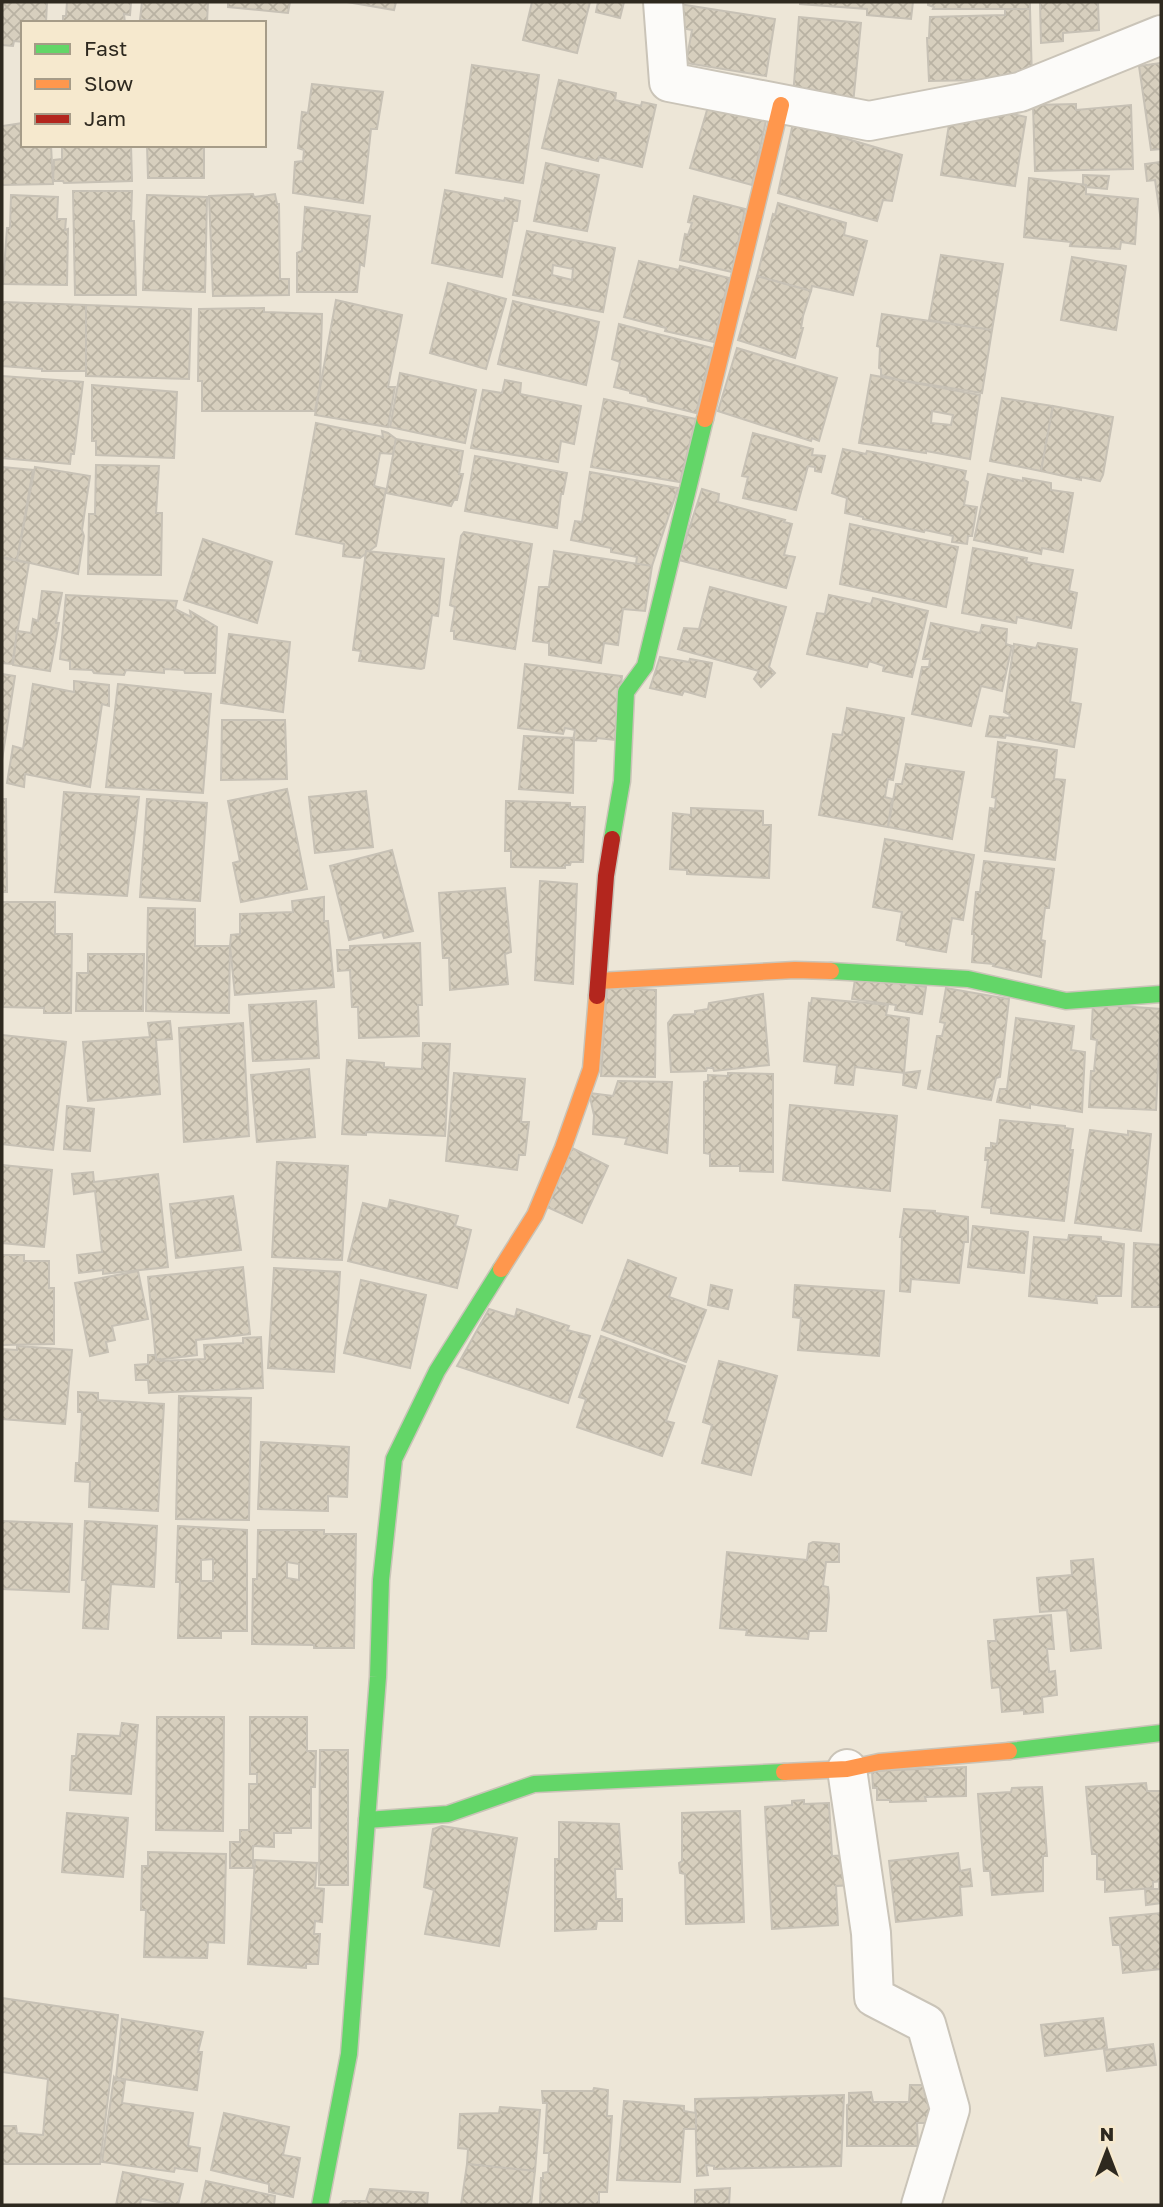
<svg xmlns="http://www.w3.org/2000/svg" width="1163" height="2207" viewBox="0 0 1163 2207" font-family="'Golos Text',sans-serif">
<style>
.building{fill:url(#building-cross-hatch);stroke:#c7c1b5;stroke-width:2;fill-rule:evenodd}
.lines{fill:none;stroke-linecap:round;stroke-linejoin:round}
.street-casing{stroke:#cac4b8;stroke-width:42}
.fast-casing{stroke:#cac4b8;stroke-width:19}
.slow-casing{stroke:#cac4b8;stroke-width:19}
.jam-casing{stroke:#cac4b8;stroke-width:19}
.street{stroke:#fcfbf9;stroke-width:38}
.fast{stroke:#63d668;stroke-width:16}
.slow{stroke:#ff974d;stroke-width:16}
.jam{stroke:#b3261e;stroke-width:16}
</style>
<defs>
<pattern id="building-cross-hatch" width="8" height="8" patternUnits="userSpaceOnUse" patternTransform="scale(1.75)"><rect width="8" height="8" fill="#d7cfbe"/><path d="M0 0l8 8M0 8l8-8" fill="none" stroke="#b9b2a3"/></pattern>
</defs>
<rect width="100%" height="100%" fill="#ede6d7"/>
<g class="building">
<path d="M2,2H47L46,23H23V42L14,41L13,46L2,45Z"/>
<path d="M67,2H131L130,15L124,14L125,23H63V16H66Z"/>
<path d="M142,2H208L207,23L140,20Z"/>
<path d="M228,2H290L288,13L228,7Z"/>
<path d="M347,2H396L394,10Z"/>
<path d="M532,2H590L577,53L523,40Z"/>
<path d="M598,2H624L620,18L596,12Z"/>
<path d="M800,2H913L911,19L867,15V9L800,4Z"/>
<path d="M928,2H1030V9H933L934,7L928,5Z"/>
<path d="M1040,2H1098L1099,30L1063,33V41L1041,43Z"/>
<path d="M679,4L775,19L766,76L686,63L692,30L676,27Z"/>
<path d="M1005,9H1030L1032,79L929,81L927,38H929L930,17L1005,15Z"/>
<path d="M799,17L861,23L853,104L793,97Z"/>
<path d="M1161,63V149L1151,150L1139,66Z"/>
<path d="M472,65L539,75L523,183L456,173Z"/>
<path d="M559,80L616,93L615,100L641,106L642,102L656,105L642,167L599,157L598,161L542,148Z"/>
<path d="M312,84L383,92L377,129H371L363,203L293,193L295,162L303,161L304,150L298,148L302,112L308,113Z"/>
<path d="M710,100L767,116L752,185L690,168Z"/>
<path d="M1076,104V110L1131,105L1133,169L1035,171L1033,105Z"/>
<path d="M996,110L1026,117L1015,186L941,175L950,118Z"/>
<path d="M23,123V145H51L53,184L2,185V126Z"/>
<path d="M793,123L902,155L892,201L883,200L877,221L778,193Z"/>
<path d="M62,145H131L132,181L64,183L63,181H53L54,160L62,159Z"/>
<path d="M147,145H204V178H148Z"/>
<path d="M1161,162V221L1155,180L1147,181L1145,164Z"/>
<path d="M546,163L599,175L587,231L534,221Z"/>
<path d="M1083,175L1109,176L1107,189L1086,187L1083,184Z"/>
<path d="M1029,178L1086,185V194L1138,199L1135,244L1121,242L1120,249L1070,246L1071,242L1024,237Z"/>
<path d="M445,190L504,201L505,198L520,201L517,221H513L502,277L432,263Z"/>
<path d="M73,191H132L131,221H134L136,295H75Z"/>
<path d="M253,194L254,197L275,194L277,204H279L280,279H289V295L213,296L209,196Z"/>
<path d="M11,195L58,197L57,219H66L65,230L68,229L67,285L3,284L7,228H10Z"/>
<path d="M147,195L207,197L205,292L143,290Z"/>
<path d="M694,196L745,209L732,272L680,260L685,234L688,235L692,223L688,222Z"/>
<path d="M778,203L846,223L844,235L867,241L853,295L812,286L811,291L757,276L773,214L775,215Z"/>
<path d="M305,207L370,216L364,266L360,264L357,292H297V253L302,251Z"/>
<path d="M527,231L615,248L603,312L513,295ZM553,265L573,269L572,280L552,275Z"/>
<path d="M941,255L1003,264L992,330L929,320Z"/>
<path d="M1072,257L1126,266L1116,330L1061,320Z"/>
<path d="M639,261L679,270L680,266L729,278L714,342L665,331L666,328L624,317Z"/>
<path d="M757,276L811,291L803,316L801,328H803L795,358L738,340Z"/>
<path d="M448,283L506,299L486,369L430,353Z"/>
<path d="M336,300L402,315L388,387H395L388,427L315,415Z"/>
<path d="M513,301L599,322L586,385L498,364Z"/>
<path d="M2,302L86,305V371H42V369L2,366Z"/>
<path d="M86,305L191,309L189,379L86,376Z"/>
<path d="M264,308V312L322,314L320,385L315,411H202V381H198L199,309Z"/>
<path d="M882,314L992,330L982,393L900,380L881,375V369L879,368L880,347L877,346Z"/>
<path d="M619,324L712,348L696,413L648,401L647,397L630,393V391L614,387L620,362L612,359Z"/>
<path d="M737,348L837,378L819,441L812,438L811,441L718,411Z"/>
<path d="M400,373L476,390L465,443L390,427Z"/>
<path d="M871,375L980,395L970,459L926,451V453L859,443ZM932,411L953,415L951,425L931,423Z"/>
<path d="M2,376L83,382L74,454H71L70,464L2,458Z"/>
<path d="M505,380L521,383L520,394L581,406L574,444L561,441L558,462L471,448L483,390L502,393Z"/>
<path d="M92,385L177,392L174,458L96,455V441H92Z"/>
<path d="M1002,398L1053,406L1041,471L990,461Z"/>
<path d="M604,399L696,419L680,482L591,467Z"/>
<path d="M1053,406L1113,417L1103,475L1100,481L1081,477V480L1041,471Z"/>
<path d="M316,423L383,437L382,431L388,433L396,439L393,454L380,453L374,486L386,489L376,546L360,558L343,556L344,544L296,534Z"/>
<path d="M753,433L813,449L812,455L825,456L821,472L815,471V467L808,466L796,510L743,498L748,477L742,476Z"/>
<path d="M396,439L463,451L459,474H463L457,500H454L451,506L386,493Z"/>
<path d="M843,449L866,454L867,451L966,471L964,480L968,482L964,505L977,507L972,536H968L967,544L952,542L953,536L925,530L924,532L863,519V517L845,513L847,498L832,493Z"/>
<path d="M475,456L567,473L563,494H561L557,528L465,511Z"/>
<path d="M96,465L159,466L156,513H162L161,575L88,574L89,514H95Z"/>
<path d="M2,467L33,470L17,560L2,557Z"/>
<path d="M35,467L90,476L82,530L84,536L78,574L17,560Z"/>
<path d="M590,472L678,488L652,566L636,564L637,557L611,552V548L571,540L575,521L582,522Z"/>
<path d="M988,474L1023,481V478L1051,483V490L1073,493L1063,552L1042,548L1041,554L974,540Z"/>
<path d="M702,489L719,494L718,502L785,520L784,522L792,524L784,555L795,557L786,588L679,560Z"/>
<path d="M850,524L958,547L946,607L840,584Z"/>
<path d="M464,532L532,544L515,649L454,639V631H451L455,607L450,605L461,536Z"/>
<path d="M203,539L272,562L257,623L184,600Z"/>
<path d="M973,548L1027,558L1026,562L1073,570L1069,591L1077,593L1071,628L1017,617L1016,623L962,613Z"/>
<path d="M366,551L444,559L438,616L432,615L424,668L421,669L359,661L361,651L353,650Z"/>
<path d="M554,551L652,566L645,611L623,609L618,645L604,643L601,663L549,655V643L533,641L539,587H549Z"/>
<path d="M2,558L29,563L12,664L2,663Z"/>
<path d="M710,587L786,607L769,667L775,673L761,687L754,679L759,671L678,649L684,628L699,629Z"/>
<path d="M42,591L62,593L56,623H59L50,671L13,665L17,631L31,633L33,619L38,621Z"/>
<path d="M66,595L177,601L175,609L191,617L190,611L217,627L215,673H185L184,670L164,669V673L126,670L124,675L94,673L92,670L70,669V661L60,659Z"/>
<path d="M829,595L871,604L873,598L928,611L912,677L883,671L884,666L869,661L867,667L807,654L817,613L825,614Z"/>
<path d="M931,623L980,633L982,625L1007,629L1006,644L1012,646L1002,691L981,686L971,726L912,714L922,667H929L930,659H923Z"/>
<path d="M229,634L290,642L283,712L221,703Z"/>
<path d="M1038,643L1077,649L1070,702L1081,704L1074,747L1006,735L1005,738L986,736L990,716L1009,718L1010,715L1004,712L1014,644L1036,648Z"/>
<path d="M660,657L689,662L690,659L712,663L705,697L684,691L682,695L650,688Z"/>
<path d="M525,664L622,676L615,740L597,738L596,741L573,740L575,730L565,728L563,734L518,728Z"/>
<path d="M2,674L15,676L2,760Z"/>
<path d="M74,681L109,685V706L102,704L90,787L25,774L24,787L7,783L13,746L23,749L33,684L74,692Z"/>
<path d="M118,684L211,694L203,793L106,787Z"/>
<path d="M847,708L904,718L893,780L888,779L885,797L892,799L888,827L819,815L833,734L842,735Z"/>
<path d="M222,720H285L287,779L221,780Z"/>
<path d="M524,736L574,738L573,793L519,789Z"/>
<path d="M998,742L1057,750L1054,779L1065,780L1055,860L985,851L990,808L995,809L996,798L992,797Z"/>
<path d="M906,764L964,772L952,839L888,827L896,784H902Z"/>
<path d="M287,789L307,889L241,902L233,863L240,861L228,801Z"/>
<path d="M366,791L373,847L315,853L309,797Z"/>
<path d="M64,792L139,797L127,896L55,892Z"/>
<path d="M2,799H6L7,892H2Z"/>
<path d="M147,799L207,803L200,901L140,897Z"/>
<path d="M506,801L570,803V807H585L583,862H571L570,865H565V868L511,867V851H505Z"/>
<path d="M691,808L763,811V825H771L769,878L687,874V870L670,869L673,813L691,815Z"/>
<path d="M885,839L974,855L963,920L952,918L946,952L906,945V942L897,940L902,912L873,907Z"/>
<path d="M392,850L413,931L384,938L382,932L349,940L330,866Z"/>
<path d="M984,861L1054,869L1049,908H1045L1041,940L1045,941L1041,977L993,966L994,964L972,962L974,934H972L976,892H980Z"/>
<path d="M540,881L577,884L573,984L535,980Z"/>
<path d="M505,888L511,952L505,954L508,984L450,990L449,958H443L439,893Z"/>
<path d="M324,897V921H328L334,987L235,995L230,946L231,935L240,934V914L293,912L292,901Z"/>
<path d="M2,902H55V934H72L71,1013H44V1008L3,1007Z"/>
<path d="M148,908L195,909V946H230L229,1013L146,1011Z"/>
<path d="M420,943L422,1005H418L419,1036L359,1038L358,1007H352L350,970L338,971L337,950H350V946Z"/>
<path d="M88,954H144L143,1011H76L77,973H88Z"/>
<path d="M856,973L926,987L922,1014L895,1010L896,1005L852,999Z"/>
<path d="M607,987L656,990L655,1077L601,1076Z"/>
<path d="M946,988L1009,999L1000,1077L996,1078L991,1100L928,1089L937,1036H942L945,1023L940,1022Z"/>
<path d="M763,994L769,1065L714,1071L713,1068H707L706,1071L671,1072L668,1023L674,1015L695,1014V1011L708,1009L709,1003Z"/>
<path d="M812,998L888,1005L886,1015L909,1018L904,1073L855,1067L853,1085L835,1083L837,1065L804,1061L809,1003L811,1004Z"/>
<path d="M316,1001L319,1058L253,1061L249,1005Z"/>
<path d="M1093,1004L1161,1009L1156,1110L1089,1107L1091,1071H1094L1097,1040L1091,1039Z"/>
<path d="M1016,1018L1074,1026L1071,1050L1085,1052L1082,1112L1030,1104V1108L997,1102L1000,1089H1007Z"/>
<path d="M170,1021L172,1039L156,1040L160,1094L88,1101L83,1042L150,1037L148,1023Z"/>
<path d="M243,1023L249,1136L184,1142L179,1028Z"/>
<path d="M2,1035L66,1042L53,1150L2,1144Z"/>
<path d="M423,1043L450,1044L445,1136L366,1132V1135L342,1134L347,1060L384,1063V1067L422,1069Z"/>
<path d="M309,1069L315,1137L257,1142L251,1075Z"/>
<path d="M920,1071L916,1088L903,1085L904,1073Z"/>
<path d="M454,1073L525,1079L521,1122H529L525,1155H519L517,1170L446,1161Z"/>
<path d="M728,1073L773,1074V1172L740,1171V1166H710V1154L704,1153V1082L708,1081V1075L728,1076Z"/>
<path d="M618,1081L672,1082L667,1153L625,1144L627,1138L593,1134L594,1115L589,1093L613,1096Z"/>
<path d="M790,1105L897,1116L890,1191L783,1180Z"/>
<path d="M67,1106L94,1109L90,1151L64,1149Z"/>
<path d="M1000,1120L1065,1126V1128L1073,1129L1070,1150H1073L1064,1221L991,1213V1208L982,1207L988,1160H985L986,1148H991V1143L997,1144Z"/>
<path d="M1090,1130L1128,1135V1131L1151,1134L1141,1231L1075,1223Z"/>
<path d="M572,1148L608,1166L582,1223L545,1206Z"/>
<path d="M277,1162L348,1166L342,1260L272,1257Z"/>
<path d="M2,1165L52,1170L44,1247L2,1243Z"/>
<path d="M93,1172L94,1182L158,1174L168,1267L103,1274V1270L79,1273L77,1255L102,1252L95,1191L74,1194L72,1174Z"/>
<path d="M233,1196L241,1250L176,1258L170,1204Z"/>
<path d="M390,1200L458,1216L455,1226L471,1230L457,1288L348,1261L363,1203L388,1209Z"/>
<path d="M904,1209L935,1211V1213L968,1217V1242H964L959,1283L911,1279L910,1292L900,1291L902,1237H900Z"/>
<path d="M973,1226L1028,1232L1024,1273L968,1267Z"/>
<path d="M1069,1235L1101,1237V1241L1124,1244L1121,1296H1096L1097,1303L1029,1296L1034,1237L1068,1240Z"/>
<path d="M1134,1243L1161,1245V1307H1132Z"/>
<path d="M2,1255H24V1261H49V1288H54V1344L2,1345Z"/>
<path d="M628,1260L676,1278L669,1297L706,1310L686,1362L602,1330Z"/>
<path d="M243,1267L250,1334L196,1340L197,1355L156,1360L148,1277Z"/>
<path d="M274,1268L340,1272L334,1372L268,1368Z"/>
<path d="M138,1271L148,1319L112,1326L115,1340L106,1342L108,1352L90,1356L75,1283Z"/>
<path d="M361,1280L426,1295L410,1368L344,1353Z"/>
<path d="M711,1285L732,1290L728,1309L708,1305Z"/>
<path d="M795,1285L884,1291L879,1356L798,1350L801,1318L793,1317Z"/>
<path d="M489,1309L515,1317L517,1309L569,1326L567,1330L590,1336L568,1403L457,1366Z"/>
<path d="M601,1336L685,1366L666,1421L674,1423L662,1456L577,1427L586,1399L579,1397Z"/>
<path d="M261,1337L263,1388L149,1393L148,1380H136L135,1365L148,1364V1355H156V1360L160,1359V1361L205,1359L204,1345L243,1343V1338Z"/>
<path d="M17,1346L72,1350L65,1424L2,1419V1349L17,1350Z"/>
<path d="M719,1361L777,1376L751,1475L702,1463L712,1425L703,1422Z"/>
<path d="M78,1392L98,1393V1400L164,1404L158,1511L89,1507L90,1482L75,1481L76,1463H79L82,1412H78Z"/>
<path d="M179,1396L251,1398L249,1520L176,1519Z"/>
<path d="M261,1442L349,1447L347,1497L328,1496V1511L258,1509Z"/>
<path d="M2,1521L72,1524L69,1592L2,1589Z"/>
<path d="M85,1521L157,1526L154,1587L111,1584L108,1629L83,1628L86,1580H82Z"/>
<path d="M178,1526L247,1530V1631H221V1638H178L180,1582H176ZM213,1559V1581H201V1560Z"/>
<path d="M258,1530H324V1534H356L354,1648H314V1645L252,1644L253,1579H257ZM287,1562L299,1564V1580L287,1578Z"/>
<path d="M813,1542L839,1544V1562H826L823,1586L828,1587L829,1598L826,1631H809L808,1639L746,1635L747,1630L720,1628L727,1552L807,1560L809,1544Z"/>
<path d="M1093,1559L1101,1648L1071,1651L1067,1610L1040,1612L1037,1578L1072,1575L1071,1561Z"/>
<path d="M1051,1615L1054,1649H1047L1049,1672L1055,1671L1057,1695L1042,1697L1043,1712L1024,1714V1710L1002,1712L1000,1687L992,1688L988,1641H996L994,1620Z"/>
<path d="M157,1717H224L223,1831L156,1830Z"/>
<path d="M250,1717H307V1751H316L315,1787H311V1828H291V1833H274V1847L253,1846V1868H230V1842H240V1830H249V1784H257V1774H250Z"/>
<path d="M122,1723L138,1725L131,1794L70,1790L72,1756H76L78,1734L120,1736Z"/>
<path d="M320,1750H348V1885H319Z"/>
<path d="M966,1767V1796L925,1797L926,1801L890,1802V1800H877V1788H873L872,1771Z"/>
<path d="M1146,1783L1147,1791H1161V1881L1153,1882V1888L1105,1892V1880L1097,1879V1854H1092L1086,1787Z"/>
<path d="M1042,1787L1047,1856H1043V1891L992,1895L990,1871H984L978,1794L1011,1792L1012,1788Z"/>
<path d="M804,1800V1804L829,1803L832,1856L850,1855L852,1885L836,1886L838,1925L772,1929L765,1807L792,1805V1801Z"/>
<path d="M740,1811L744,1922L686,1924L685,1874L680,1873L679,1863L682,1861V1813Z"/>
<path d="M67,1813L128,1818L123,1877L62,1872Z"/>
<path d="M559,1822L619,1824L622,1869H615L616,1899H622V1921H597L596,1929L555,1931V1859H559Z"/>
<path d="M442,1826L517,1838L499,1946L425,1934L434,1890L424,1887L433,1829Z"/>
<path d="M148,1852L226,1854L224,1943L208,1942L207,1958L144,1957L146,1910H141L142,1866H148Z"/>
<path d="M958,1853L960,1871L970,1869L972,1886L960,1887L962,1915L896,1922L889,1861Z"/>
<path d="M255,1860L317,1863L315,1888L324,1889L322,1922L315,1921L314,1934H320L318,1964H306V1968L248,1964Z"/>
<path d="M1159,1883H1161V1903L1146,1905L1145,1889H1159Z"/>
<path d="M1161,1913V1969L1123,1973L1120,1945H1113L1110,1918Z"/>
<path d="M2,1998L118,2015L100,2164H2V2126H16L17,2133L43,2135L48,2079L2,2072Z"/>
<path d="M1103,2018L1107,2048L1045,2056L1041,2025Z"/>
<path d="M122,2019L203,2032L198,2052H202L197,2090L116,2078Z"/>
<path d="M1153,2044L1156,2065L1107,2071L1104,2050Z"/>
<path d="M114,2077L116,2080L125,2081L122,2103L193,2113L188,2146L200,2148L197,2171L175,2168L174,2172L102,2162Z"/>
<path d="M910,2085H935L934,2123H917L918,2146H847V2105L849,2104V2093L871,2092L873,2102H909Z"/>
<path d="M594,2088L608,2090L607,2116H612L607,2192H599V2205H540L541,2178H543V2173L548,2172L549,2153H544L547,2103H543L542,2091H593Z"/>
<path d="M844,2095L841,2166L714,2169V2166L706,2165L708,2175L697,2176L695,2099Z"/>
<path d="M624,2101L684,2106V2111L696,2113V2129H684L680,2182L617,2180Z"/>
<path d="M500,2107L540,2110L535,2171L467,2164L468,2149L458,2148L460,2114L499,2113Z"/>
<path d="M224,2113L289,2127L283,2155L300,2158L293,2197L269,2192V2184L211,2170Z"/>
<path d="M467,2164L535,2171L531,2205H461Z"/>
<path d="M123,2172L183,2184L178,2205L141,2199L140,2205H116Z"/>
<path d="M206,2181L275,2196L274,2205H201Z"/>
<path d="M730,2188L729,2205H695V2190Z"/>
<path d="M370,2189L428,2193L427,2205H339L343,2201H366Z"/>
</g>
<g class="lines">
<defs>
<g id="street">
<path d="M663,2L669,82L869,121L1020,92L1161,35"/>
<path d="M847,1769L871,1933L874,1997L926,2024L950,2109L921,2205"/>
</g>
<g id="fast">
<path d="M612,839L622,781L626,692L645,666L705,419"/>
<path d="M831,971L968,979L1066,1001L1161,994"/>
<path d="M1009,1751L1161,1733"/>
<path d="M367,1820L448,1814L534,1784L784,1772"/>
<path d="M320,2205L349,2054L378,1677L381,1580L394,1459L437,1371L501,1269"/>
</g>
<g id="slow">
<path d="M705,419L781,105"/>
<path d="M599,981L795,970L831,971"/>
<path d="M501,1269L535,1215L563,1148L591,1069L597,996"/>
<path d="M784,1772L847,1769L879,1762L1009,1751"/>
</g>
<path id="jam" d="M597,996L606,876L612,839"/>
</defs>
<use href="#street" class="street-casing"/>
<use href="#fast" class="fast-casing"/>
<use href="#slow" class="slow-casing"/>
<use href="#jam" class="jam-casing"/>
<use href="#street" class="street"/>
<use href="#fast" class="fast"/>
<use href="#slow" class="slow"/>
<use href="#jam" class="jam"/>
</g>
<rect width="1163" height="2207" fill="none" stroke="#2e291f" stroke-width="7"/>
<rect x="21" y="21" width="245" height="126" fill="#f6e9ce" stroke="#a69c88" stroke-width="2"/>
<rect x="35" y="44" width="35" height="10" fill="#63d668" stroke="#a69c88" stroke-width="2"/>
<text x="84" y="56" font-size="21" fill="#2e291f">Fast</text>
<rect x="35" y="79" width="35" height="10" fill="#ff974d" stroke="#a69c88" stroke-width="2"/>
<text x="84" y="91" font-size="21" fill="#2e291f">Slow</text>
<rect x="35" y="114" width="35" height="10" fill="#b3261e" stroke="#a69c88" stroke-width="2"/>
<text x="84" y="126" font-size="21" fill="#2e291f">Jam</text>
<g transform="translate(1107 2151)" stroke="#f6e9ce" stroke-width="5" paint-order="stroke">
<path d="M0-5L12 26L0 18L-12 26Z" fill="#2e291f"/>
<text y="-10" font-size="19" font-weight="bold" text-anchor="middle" fill="#2e291f">N</text>
</g>
</svg>
